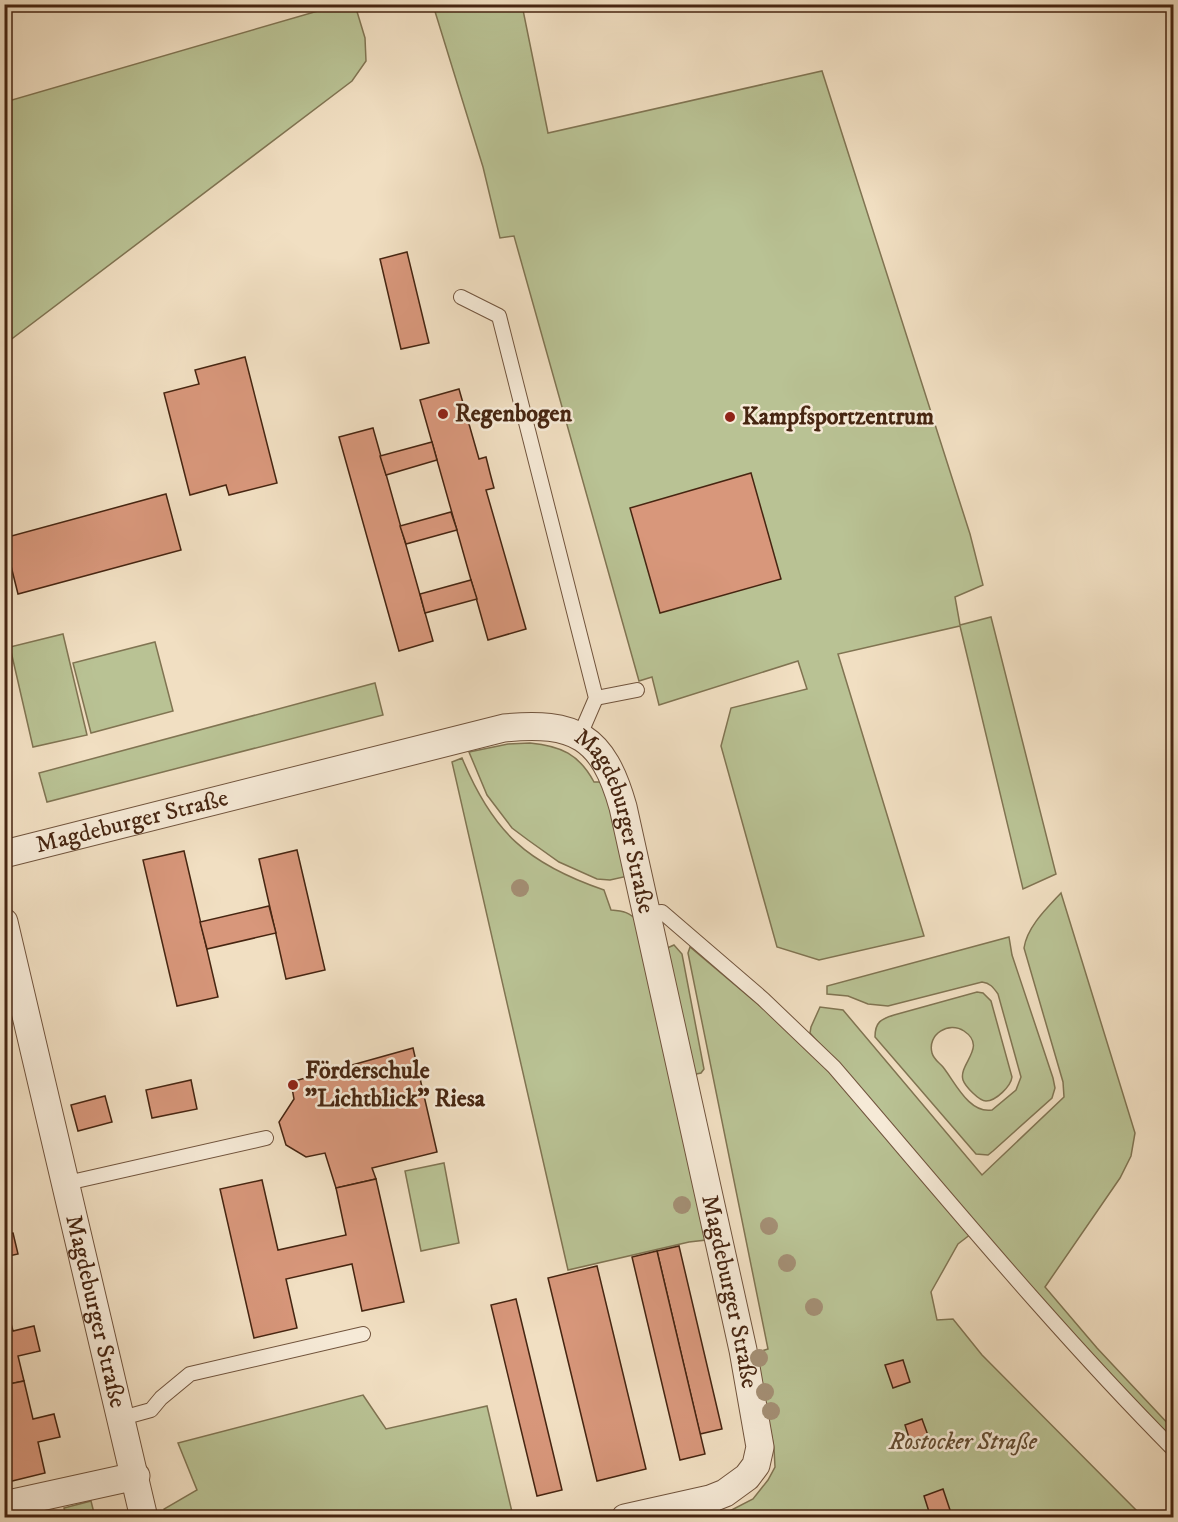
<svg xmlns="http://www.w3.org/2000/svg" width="1178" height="1522" viewBox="0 0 1178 1522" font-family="'IM FELL DW Pica',serif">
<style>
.green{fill:#b9c294;stroke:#807452;stroke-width:1.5}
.building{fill:#d8977b;stroke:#462511;stroke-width:1.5}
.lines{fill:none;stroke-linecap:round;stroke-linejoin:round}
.lane-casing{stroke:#71543d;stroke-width:16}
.street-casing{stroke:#71543d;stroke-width:29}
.lane{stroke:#f6ead7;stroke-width:14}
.street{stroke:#f6ead7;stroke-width:27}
.tree{fill:#a38e73}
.poi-dot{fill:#8f2418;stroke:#f6ead7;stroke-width:2}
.labels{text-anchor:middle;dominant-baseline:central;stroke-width:5;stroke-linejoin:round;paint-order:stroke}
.poi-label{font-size:24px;font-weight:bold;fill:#462511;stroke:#f6ead7;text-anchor:start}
.street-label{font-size:24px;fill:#462511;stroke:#f6ead7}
.park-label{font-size:24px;font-style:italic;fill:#634c32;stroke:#f6ead7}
</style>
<rect width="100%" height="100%" fill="#f1dfc2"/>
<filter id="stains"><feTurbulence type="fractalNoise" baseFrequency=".00333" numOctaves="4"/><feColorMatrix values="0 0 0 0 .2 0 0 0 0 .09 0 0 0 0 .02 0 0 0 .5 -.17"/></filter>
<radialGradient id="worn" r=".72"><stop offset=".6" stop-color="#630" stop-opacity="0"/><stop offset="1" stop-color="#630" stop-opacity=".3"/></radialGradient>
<g class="green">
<path d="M342,4L355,5L365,38L366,61L352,81L5,344V102Z"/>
<path d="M433,5H522L548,133L822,71L970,534L983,585L955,597L960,625L991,617L1056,874L1023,889L960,626L838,654L924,936L819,960L777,947L721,746L731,708L807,689L798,661L659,705L652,677L639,681L514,236L500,238L483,167Z"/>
<path d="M63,634L87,735L33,747L10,647Z"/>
<path d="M155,642L173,711L91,733L73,663Z"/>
<path d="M375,683L383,715L47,802L39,773Z"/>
<path d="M530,743C561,746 579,754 594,782H604L628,876L610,880L597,879L559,862L528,840L512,828L487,795L469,752L508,744Z"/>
<path d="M462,758C493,833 528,864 604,890L611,910C623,911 630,912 638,922L706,1240L689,1242L568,1270L452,762Z"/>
<path d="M1061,893L1135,1133L1131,1156L1120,1178L1045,1287L1097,1348L1173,1429V1442C1045,1313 929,1171 810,1033L811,1027L820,1007L843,1010L982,1175L1064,1097L1063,1082L1024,948C1027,927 1047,908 1061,893Z"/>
<path d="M1009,937L1012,955L1053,1078L1055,1088L1052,1098L993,1151L988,1155L976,1154L875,1037C875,1022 881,1019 894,1015L977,992L983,993L991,1001L1012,1077C1011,1086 996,1101 986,1101C979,1101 965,1086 963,1080C958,1064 988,1047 964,1031C949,1021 927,1034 932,1053C934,1060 939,1062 943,1067C955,1082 969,1114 992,1110L1016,1090L1021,1077L998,994C993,987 990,983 982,982L888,1006L868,1004L848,996L827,994V986Z"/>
<path d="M674,945L682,954L704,1069L701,1073L691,1075L665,949Z"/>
<path d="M690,947L803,1042L971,1234L958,1244L931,1292L937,1320L953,1319L982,1355L1143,1517H721L720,1516L753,1499L768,1480L775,1467L774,1448L755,1353L768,1349L688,953Z"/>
<path d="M444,1163L459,1243L421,1251L405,1171Z"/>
<path d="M363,1395L386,1429L487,1406L512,1512L488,1518L166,1517L164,1509L197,1490L178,1443Z"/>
<path d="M91,1501L95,1517H66L64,1508Z"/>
</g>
<g class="building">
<path d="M407,252L429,343L401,349L380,259Z"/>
<path d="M245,357L277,483L229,495L226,485L190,495L164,393L199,384L195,370Z"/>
<path d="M459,389L479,459L486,457L490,473L494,488L486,490L526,629L488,640L420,400Z"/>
<path d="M373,428L433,641L399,651L339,437Z"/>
<path d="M432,442L437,460L386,475L380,456Z"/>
<path d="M751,473L781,579L660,613L630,508Z"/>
<path d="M166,494L181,550L18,594L4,538Z"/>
<path d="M451,512L457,530L406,544L400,526Z"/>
<path d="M471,580L477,599L425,613L420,594Z"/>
<path d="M297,850L325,970L286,979L259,859Z"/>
<path d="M184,851L218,997L177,1006L143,860Z"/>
<path d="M269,906L276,933L207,949L200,922Z"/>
<path d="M413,1048L437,1152L372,1168L376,1179L336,1188L325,1153L306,1157L286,1145L279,1122L294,1099L291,1082Z"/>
<path d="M191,1080L197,1109L152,1118L146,1090Z"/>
<path d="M105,1096L112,1122L78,1131L71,1105Z"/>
<path d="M376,1179L404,1302L362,1311L352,1264L286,1279L297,1328L254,1338L220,1189L262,1180L278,1250L346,1235L336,1188Z"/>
<path d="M13,1233L18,1254L4,1257V1234Z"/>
<path d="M679,1246L722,1429L700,1434L657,1251Z"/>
<path d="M657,1251L705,1454L680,1460L632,1257Z"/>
<path d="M597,1266L646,1469L597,1481L548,1278Z"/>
<path d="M4,1297L13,1331L34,1326L40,1351L18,1356L24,1381L4,1385Z"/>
<path d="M516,1299L562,1490L537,1496L491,1305Z"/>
<path d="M903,1360L910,1382L893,1388L885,1365Z"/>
<path d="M24,1381L33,1419L54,1414L60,1437L38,1442L45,1473L4,1483V1385Z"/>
<path d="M922,1419L930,1441L912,1447L905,1425Z"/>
<path d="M943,1489L951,1513L931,1518L924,1496Z"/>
</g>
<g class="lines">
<defs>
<g id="lane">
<path d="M461,297L499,316L596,698L580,735"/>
<path d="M596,698L637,690"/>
<path d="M646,913L662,912L763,999L834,1067C945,1196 1054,1329 1174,1450"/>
<path d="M67,1183L266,1138"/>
<path d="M122,1418L151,1410L161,1398L190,1374L363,1334"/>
<path d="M710,1499L715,1518"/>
</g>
<g id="street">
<path id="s1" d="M4,854L504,728C575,721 603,736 623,807L743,1350L760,1447L756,1465L747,1477L725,1493L710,1499L625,1518"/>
<path id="s2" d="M4,922L144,1518"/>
<path d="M4,1505L136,1476"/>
</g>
</defs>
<use href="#lane" class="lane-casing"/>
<use href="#street" class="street-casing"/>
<use href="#lane" class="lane"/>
<use href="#street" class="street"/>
</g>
<g class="tree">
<circle cx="520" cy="888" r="9"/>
<circle cx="682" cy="1205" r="9"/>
<circle cx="769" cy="1226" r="9"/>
<circle cx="787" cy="1263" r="9"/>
<circle cx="814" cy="1307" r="9"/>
<circle cx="759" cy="1358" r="9"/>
<circle cx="765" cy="1392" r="9"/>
<circle cx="771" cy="1411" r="9"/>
</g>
<g class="poi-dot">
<circle cx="443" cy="414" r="6"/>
<circle cx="730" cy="417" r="6"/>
<circle cx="293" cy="1085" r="6"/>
</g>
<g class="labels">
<g class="poi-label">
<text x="455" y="414">Regenbogen</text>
<text x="742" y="417">Kampfsportzentrum</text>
<text x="305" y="1071">Förderschule<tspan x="305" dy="28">"Lichtblick" Riesa</tspan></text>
</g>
<g class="street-label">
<text stroke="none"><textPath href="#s1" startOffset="132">Magdeburger Straße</textPath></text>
<text stroke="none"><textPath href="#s1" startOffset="688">Magdeburger Straße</textPath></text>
<text stroke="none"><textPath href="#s1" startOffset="1174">Magdeburger Straße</textPath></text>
<text stroke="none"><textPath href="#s2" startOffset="400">Magdeburger Straße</textPath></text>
</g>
<g class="park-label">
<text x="963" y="1442">Rostocker Straße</text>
</g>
</g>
<rect width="1178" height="1522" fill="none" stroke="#f1dfc2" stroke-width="24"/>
<rect x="6" y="6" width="1166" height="1510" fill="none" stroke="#462511" stroke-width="3"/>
<rect x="12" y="12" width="1154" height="1498" fill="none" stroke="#462511" stroke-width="1.5"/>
<rect width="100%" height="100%" filter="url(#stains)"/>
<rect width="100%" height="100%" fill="url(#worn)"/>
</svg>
